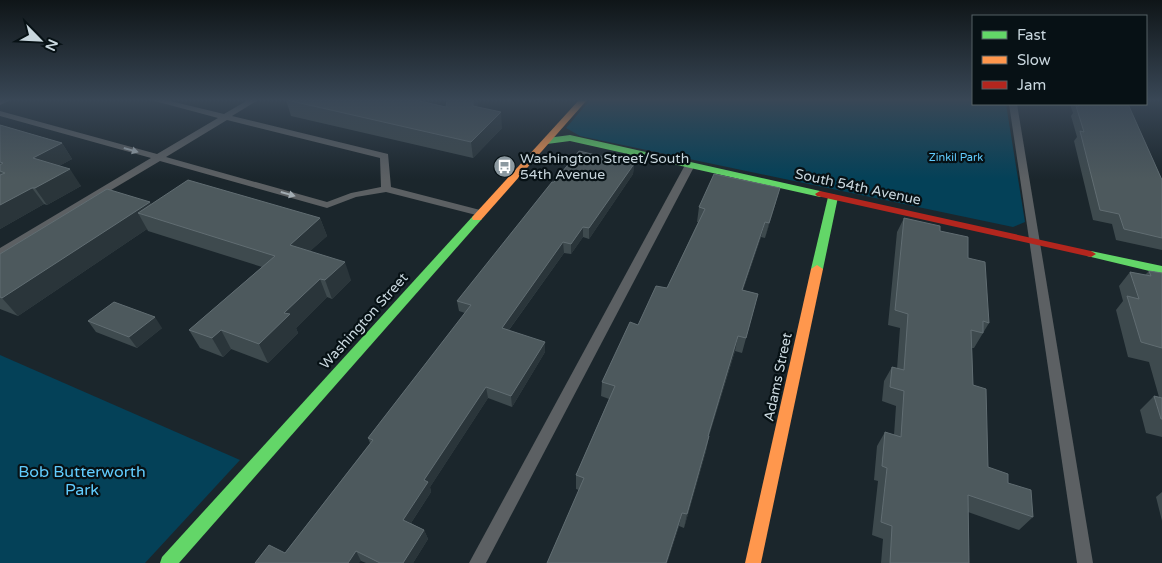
<svg xmlns="http://www.w3.org/2000/svg" width="1162" height="563" viewBox="0 0 1162 563" font-family="'Varela Round',sans-serif">
<style>
.green{fill:#044158}
.lines{fill:none;stroke-linecap:round;stroke-linejoin:round}
.lane{fill:#5c6063;fill-rule:evenodd}
.fast{fill:#63d668;fill-rule:evenodd}
.slow{fill:#ff974d;fill-rule:evenodd}
.jam{fill:#b3261e;fill-rule:evenodd}
.wall{fill:#3e4a4e}
.shaded-wall{fill:#2a353a}
.building{fill:#4d595d;stroke:#616d72}
.oneway{fill:#a3adb3}
.labels{text-anchor:middle;dominant-baseline:central;stroke-width:4.5;stroke-linejoin:round;paint-order:stroke}
.far-park-label{font-size:11px;fill:#61ccfe;stroke:#071115}
.poi-label{font-size:14px;fill:#c9d7de;stroke:#071115;text-anchor:start}
.street-label{font-size:14px;fill:#c9d7de;stroke:#071115}
.near-park-label{font-size:16px;fill:#61ccfe;stroke:#071115}
</style>
<rect width="100%" height="100%" fill="#1b262c"/>
<g class="green">
<path d="M590,100H973V104H1006L1025,222L1013,227L580,136L566,128Z"/>
<path d="M0,355L240,460L145,563H0Z"/>
</g>
<g class="lines">
<g class="lane">
<path d="M0,100H11L0,105Z"/>
<path d="M151,100H166L224,114L248,100H258L232,116L388,154L391,187L484,211L485,213L480,216L386,192L356,197L327,208L160,161L0,256V248L151,158L0,116V111L157,154L218,118ZM227,120L380,158L381,187L351,193L327,202L166,157Z"/>
<path d="M1009,104H1017L1093,563H1077Z"/>
<path d="M690,162L695,165L486,563H469L685,165Z"/>
</g>
<g class="fast">
<path d="M570,135L820,191L825,194L820,197L570,141L547,144L543,141L547,138Z"/>
<path d="M833,194L838,197L823,269L817,273L811,269L828,197Z"/>
<path d="M477,215L481,216L482,218L481,220L179,563H160L162,557L473,216Z"/>
<path d="M1091,251L1162,266V274L1087,256L1086,254L1087,252Z"/>
</g>
<g class="slow">
<path d="M579,100H587L481,220H473L472,218L473,216Z"/>
<path d="M817,265L823,269L761,563H745L811,269Z"/>
</g>
<path class="jam" d="M820,191L1091,251L1096,254L1091,257L817,196L815,194Z"/>
</g>
<g class="wall">
<path d="M286,100L446,107L447,100H478L477,107L502,128L473,158L291,116Z"/>
<path d="M1070,104H1128L1162,180V250L1116,240L1112,224L1093,220L1074,141L1077,137L1071,116L1073,113Z"/>
<path d="M0,125L62,143L72,159L59,166L81,186L47,205L44,204L0,229Z"/>
<path d="M634,164L633,174L589,239L583,237L571,254L564,253L509,330L545,352L512,407L488,398L430,487L431,492L411,523L424,530L428,539L413,563H366L361,561L285,553L370,443L368,438L465,313L459,311L457,301L554,182Z"/>
<path d="M776,202L765,238L761,237L743,290L758,294L742,353L735,351L709,436L706,451L684,528L679,526L667,563H547L579,490L576,489V475L609,399L601,396L602,382L638,325L667,288L698,222H697L699,207Z"/>
<path d="M151,204L320,218L327,236L310,251L351,280L332,299L327,297L296,328L298,333L268,363L231,349L223,357L200,348L189,330L262,267L148,231L147,229L18,316L0,309V254Z"/>
<path d="M904,218L940,231L968,258L989,323L974,348H972L973,385L988,467L1008,483L1033,517L1019,530L968,512L969,563H881L883,539L872,535L878,481L874,480L877,446L885,432L894,435L896,406L882,401L884,381L892,367L897,369L900,328L888,325L897,232Z"/>
<path d="M1149,271L1162,273V437L1146,433L1140,410L1154,396L1159,397L1149,362L1128,357L1116,310L1123,301L1119,286L1130,272L1145,275Z"/>
<path d="M88,321L162,328L137,348L96,332Z"/>
<path d="M1162,492V521L1156,497Z"/>
</g>
<g class="shaded-wall">
<path d="M473,100H478L475,122L473,106Z"/>
<path d="M501,112L502,128L473,158L471,142Z"/>
<path d="M62,143L72,159L44,174L33,158Z"/>
<path d="M634,164L633,174L589,239V228Z"/>
<path d="M70,169L81,186L47,205L35,188Z"/>
<path d="M32,188L44,204L0,229V205Z"/>
<path d="M780,188L776,202L765,238L769,223Z"/>
<path d="M150,202L160,220L138,213L147,229L18,316L2,298Z"/>
<path d="M320,218L327,236L297,263L290,245Z"/>
<path d="M765,222L761,237L738,305L742,290Z"/>
<path d="M583,227V237L571,254V244Z"/>
<path d="M563,242L564,253L503,338L502,328Z"/>
<path d="M345,262L351,280L332,299L325,280Z"/>
<path d="M320,279L327,297L296,328L298,333L268,363L259,344L284,313Z"/>
<path d="M155,317L162,328L137,348L129,337Z"/>
<path d="M221,330L231,349L223,357L212,338Z"/>
<path d="M738,336L735,351L704,450L708,436Z"/>
<path d="M545,342V352L512,407L511,396Z"/>
<path d="M486,387L488,398L430,487L431,492L407,529L403,520L424,480Z"/>
<path d="M709,436L706,451L684,528L687,514Z"/>
<path d="M682,513L679,526L667,563H666Z"/>
<path d="M424,530L428,539L413,563H403Z"/>
<path d="M356,551L361,561L359,563H348Z"/>
</g>
<g class="building">
<path d="M287,100H415L446,107L447,100H473V106L501,112L471,142Z"/>
<path d="M1078,104H1128L1162,180V238L1124,229L1119,214L1100,210L1080,131L1084,132L1076,106L1079,107Z"/>
<path d="M0,125L62,143L33,158L70,169L35,188H32L0,205V175L5,173L0,171V165L3,163L0,162Z"/>
<path d="M579,151L634,164L589,228L583,227L571,244L563,242L502,328L545,342L511,396L486,387L424,480L428,482L403,520L424,530L403,563H380L356,551L348,563H255L269,545L285,553L373,440L368,438L471,305L457,301L552,182H554Z"/>
<path d="M714,174L780,188L769,223L765,222L742,290L758,294L746,338L738,336L708,436H709L687,514L682,513L666,563H547L584,478L576,475L615,386L602,382L630,322L638,325L656,286L667,288L705,209L699,207Z"/>
<path d="M188,180L320,218L290,245L345,262L325,280L320,279L284,313L290,314L259,344L221,330L212,338L189,330L275,256L138,213Z"/>
<path d="M107,189L150,202L2,298L0,297V254Z"/>
<path d="M904,218L940,226V231L968,237V258L985,262L989,323L983,321V333L971,330L973,385L986,389L988,467L1008,474V483L1031,490L1033,517L968,495L969,563H890L892,526L881,522L887,468L882,466L885,432L901,437L904,391L890,387L892,367L904,370L908,314L895,310Z"/>
<path d="M1149,271L1162,273V348L1141,342L1127,296L1139,299L1130,272L1151,276Z"/>
<path d="M114,302L155,317L129,337L88,321Z"/>
<path d="M1154,396L1162,398V419H1161Z"/>
</g>
<defs><path id="oneway-solid" d="M-6-.8H1V-3.2L6.5 0L1 3.2V.8H-6Z" transform="scale(1.25)"/></defs>
<g class="oneway">
<use href="#oneway-solid" transform="translate(131 150) rotate(16)"/>
<use href="#oneway-solid" transform="translate(288 194) rotate(16)"/>
</g>
<linearGradient id="sky" x2="0" y2="1"><stop stop-color="#0f1518"/><stop offset="0.56" stop-color="#394756"/><stop offset="1" stop-color="#394756" stop-opacity="0"/></linearGradient>
<rect width="1162" height="179" fill="url(#sky)"/>
<defs>
<symbol id="bus-disc" viewBox="-11 -11 22 22"><circle r="9.5" fill="#8c99a0" stroke="#071115"/><path d="M-5-6H5V4H4V6H2V4H-2V6H-4V4H-5ZM-3.5-4V0h7V-4ZM-3.5 1.2v1.5H-2V1.2ZM2 1.2v1.5H3.5V1.2Z" fill="#fff"/></symbol>
</defs>
<g fill-rule="evenodd">
<use href="#bus-disc" x="492" y="154" width="25" height="25"/>
</g>
<g class="labels">
<g class="far-park-label">
<text x="956" y="157">Zinkil Park</text>
</g>
<g class="poi-label">
<text x="520" y="158">Washington Street/South<tspan x="520" dy="16">54th Avenue</tspan></text>
</g>
<g class="street-label">
<text transform="translate(858 187) rotate(12)">South 54th Avenue</text>
<text transform="translate(364 321) rotate(-48)">Washington Street</text>
<text transform="translate(778 377) rotate(-78)">Adams Street</text>
</g>
<g class="near-park-label">
<text x="82" y="472">Bob Butterworth<tspan x="82" dy="18">Park</tspan></text>
</g>
</g>
<rect x="972" y="15" width="175" height="90" fill="#071115" stroke="#556065"/>
<rect x="982" y="31" width="25" height="8" fill="#63d668" stroke="#556065"/>
<text x="1017" y="40" font-size="15" fill="#c9d7de">Fast</text>
<rect x="982" y="56" width="25" height="8" fill="#ff974d" stroke="#556065"/>
<text x="1017" y="65" font-size="15" fill="#c9d7de">Slow</text>
<rect x="982" y="81" width="25" height="8" fill="#b3261e" stroke="#556065"/>
<text x="1017" y="90" font-size="15" fill="#c9d7de">Jam</text>
<g transform="translate(40 40) rotate(114)" stroke="#071115" stroke-width="4" paint-order="stroke">
<path d="M0-4L9 19L0 12L-9 19Z" fill="#c9d7de"/>
<text y="-8" font-size="14" font-weight="bold" text-anchor="middle" fill="#c9d7de">N</text>
</g>
</svg>
